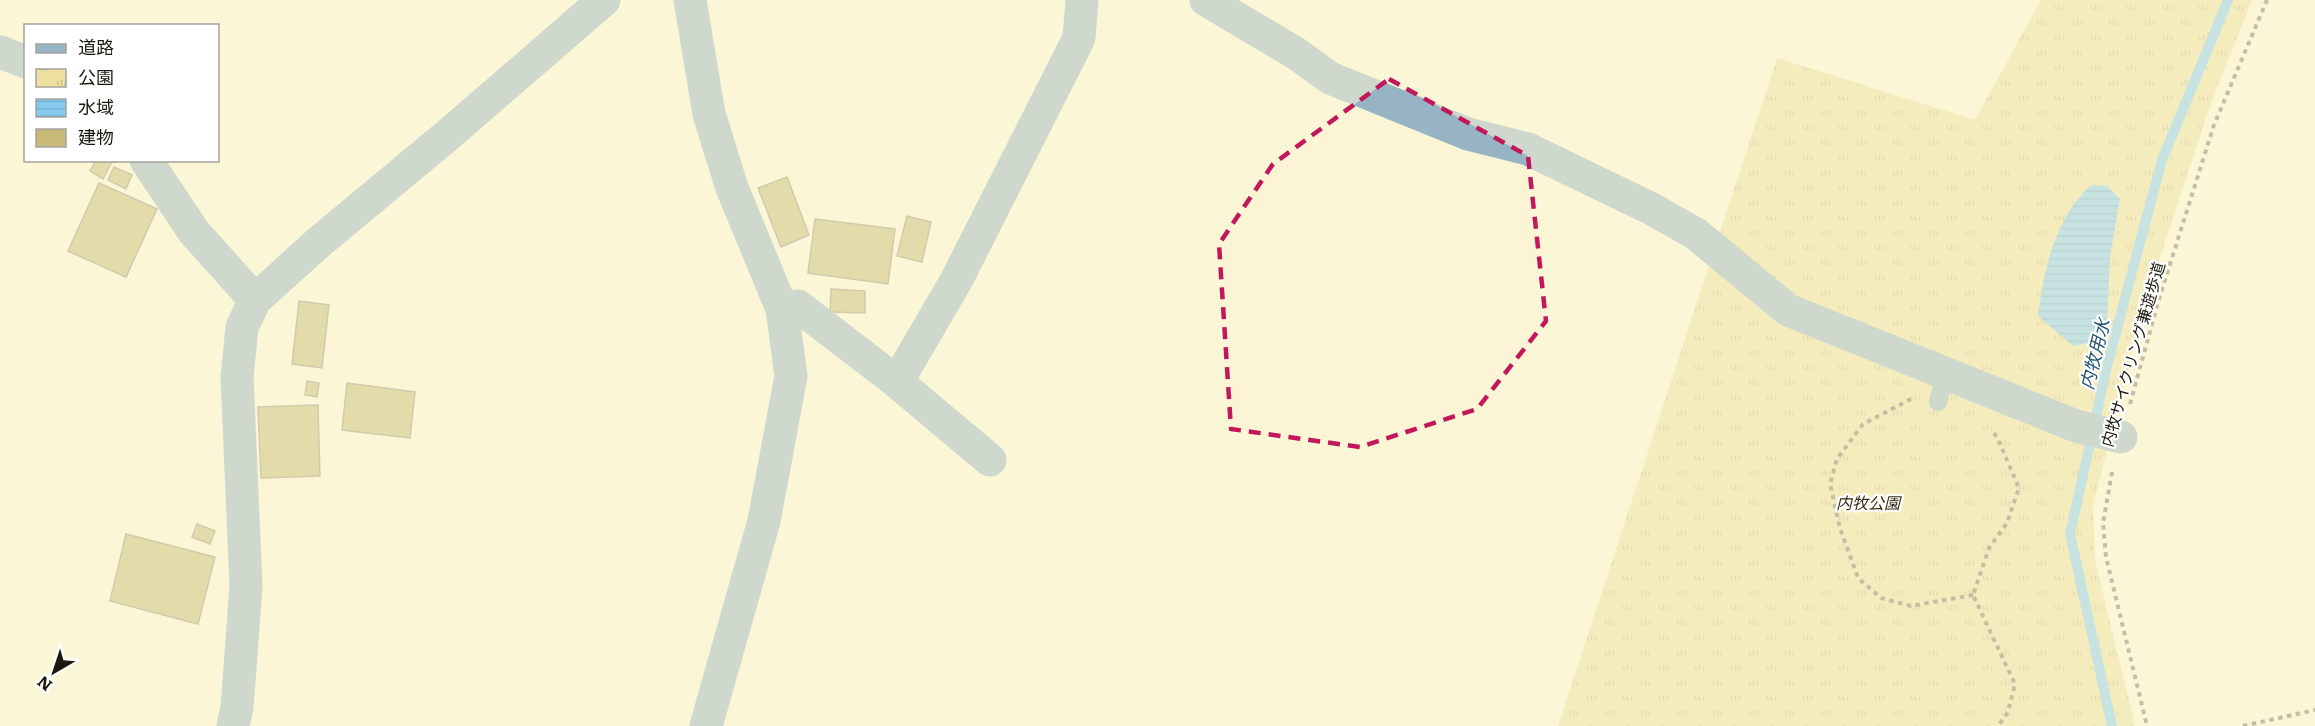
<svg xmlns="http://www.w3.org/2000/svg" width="2315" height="726" viewBox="0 0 2315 726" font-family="Literata,'Noto Sans JP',serif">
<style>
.park{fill:url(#park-tufts)}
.water{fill:url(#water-rules)}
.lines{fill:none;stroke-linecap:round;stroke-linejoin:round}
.stream{stroke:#86caf0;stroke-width:10}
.building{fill:#c7ba78;stroke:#9e987c;stroke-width:1.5}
.path{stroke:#817d69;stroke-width:4;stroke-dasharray:4.5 4.5;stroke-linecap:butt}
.service{stroke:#97b4c4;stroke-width:18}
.minor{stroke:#97b4c4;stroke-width:33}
.marked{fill:none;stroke:#c2185b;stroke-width:4.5;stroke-dasharray:12 8;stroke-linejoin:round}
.labels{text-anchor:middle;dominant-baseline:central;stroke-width:4.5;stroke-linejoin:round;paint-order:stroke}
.street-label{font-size:16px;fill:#1b190e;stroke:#fff}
.park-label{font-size:16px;font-style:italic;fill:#342e10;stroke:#fff}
.water-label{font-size:18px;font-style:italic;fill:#21556f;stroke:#fff}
</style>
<defs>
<pattern id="park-tufts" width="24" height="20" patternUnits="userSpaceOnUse" patternTransform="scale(1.5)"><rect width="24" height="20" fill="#ede0a0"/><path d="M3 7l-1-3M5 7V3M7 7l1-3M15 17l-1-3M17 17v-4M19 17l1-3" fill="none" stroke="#cbc089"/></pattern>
<pattern id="water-rules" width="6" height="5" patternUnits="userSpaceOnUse" patternTransform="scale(1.5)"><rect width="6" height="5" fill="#86caf0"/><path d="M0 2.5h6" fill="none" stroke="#73adcd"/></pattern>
</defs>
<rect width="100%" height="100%" fill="#fbf5d6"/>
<path class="park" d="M2041,0H2252L2210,106L2147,297L2093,505L2095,560L2135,726H1558L1777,58L1975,120Z"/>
<path class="water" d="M2091,185L2107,186L2120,199L2110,257L2107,326L2094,342L2073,346L2038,316C2044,269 2055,218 2091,185Z"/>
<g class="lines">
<path class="stream" d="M2112,726L2070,534L2108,362L2162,160L2228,0"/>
</g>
<g class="building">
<path d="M96,160H113L103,179L90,171Z"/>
<path d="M114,167L132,175L126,189L108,180Z"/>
<path d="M787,177L809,235L781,247L758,188Z"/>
<path d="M99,183L157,209L126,277L68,251Z"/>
<path d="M907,216L931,222L922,262L897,256Z"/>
<path d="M815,219L895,229L888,284L808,273Z"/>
<path d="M831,289L865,291V313L830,312Z"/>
<path d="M299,301L329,305L322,368L292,364Z"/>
<path d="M307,381L319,383L317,397L305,395Z"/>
<path d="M347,383L415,392L410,438L342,430Z"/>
<path d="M318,405L320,476L261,478L258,407Z"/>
<path d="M197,524L215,531L210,544L192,537Z"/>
<path d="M126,534L215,557L198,624L110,601Z"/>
</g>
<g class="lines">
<g class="path">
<path d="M1911,399L1863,424L1837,459L1830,484L1840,528L1858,578L1881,598L1911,606L1973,595"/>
<path d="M2130,404L2159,299L2214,125L2267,0"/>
<path d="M1994,433L1997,437L2019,488L2007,523L1989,548L1973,595L2015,684L2008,712L1998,726"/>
<path d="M2112,472L2103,523L2106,557L2147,726"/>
<path d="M2243,726L2315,710"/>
</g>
<path class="service" d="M1938,402L1945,374"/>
<g class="minor">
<path d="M690,0L709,114L732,188L782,309L791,376L764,521L706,726"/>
<path d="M1206,0L1297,54L1330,78L1468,134L1528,149L1652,209L1696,234L1788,310L2076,426L2121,437"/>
<path d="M0,52L26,62"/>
<path d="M146,160L194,232L255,300"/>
<path d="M782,309L798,306L897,382L990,460"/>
<path d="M897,382L957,279L1079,38L1082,0"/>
<path d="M233,726L237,708L246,586L237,377L242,327L255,300L318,243L449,134L604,0"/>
</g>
</g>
<path d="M0 0H2315V726H0ZM1389,79L1528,156L1546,321L1477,409L1360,447L1231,429L1219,244L1273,164Z" fill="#fbf5d6" fill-opacity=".55" fill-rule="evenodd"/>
<path class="marked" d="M1389,79L1528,156L1546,321L1477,409L1360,447L1231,429L1219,244L1273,164Z"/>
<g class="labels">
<g class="street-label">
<text transform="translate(2132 354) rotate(-74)">内牧サイクリング兼遊歩道</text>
</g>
<g class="park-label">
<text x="1868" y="502">内牧公園</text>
</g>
<g class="water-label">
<text transform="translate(2094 354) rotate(-76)">内牧用水</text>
</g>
</g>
<rect x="24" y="24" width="195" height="138" fill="#ffffff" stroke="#a4a39f" stroke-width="1.5"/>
<rect x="36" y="44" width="30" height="9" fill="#97b4c4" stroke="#a4a39f" stroke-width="1.5"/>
<text x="78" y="54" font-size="18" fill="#1b190e">道路</text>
<rect x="36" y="69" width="30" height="18" fill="url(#park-tufts)" stroke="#a4a39f" stroke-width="1.5"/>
<text x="78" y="84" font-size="18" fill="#1b190e">公園</text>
<rect x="36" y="99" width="30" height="18" fill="url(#water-rules)" stroke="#a4a39f" stroke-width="1.5"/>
<text x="78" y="114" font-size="18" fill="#1b190e">水域</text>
<rect x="36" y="129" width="30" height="18" fill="#c7ba78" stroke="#a4a39f" stroke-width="1.5"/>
<text x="78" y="144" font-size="18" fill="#1b190e">建物</text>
<g transform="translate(54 672) rotate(219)" stroke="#ffffff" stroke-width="4.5" paint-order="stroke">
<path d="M0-4.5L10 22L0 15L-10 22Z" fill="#1b190e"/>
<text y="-9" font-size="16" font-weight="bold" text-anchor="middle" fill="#1b190e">N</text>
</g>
</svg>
